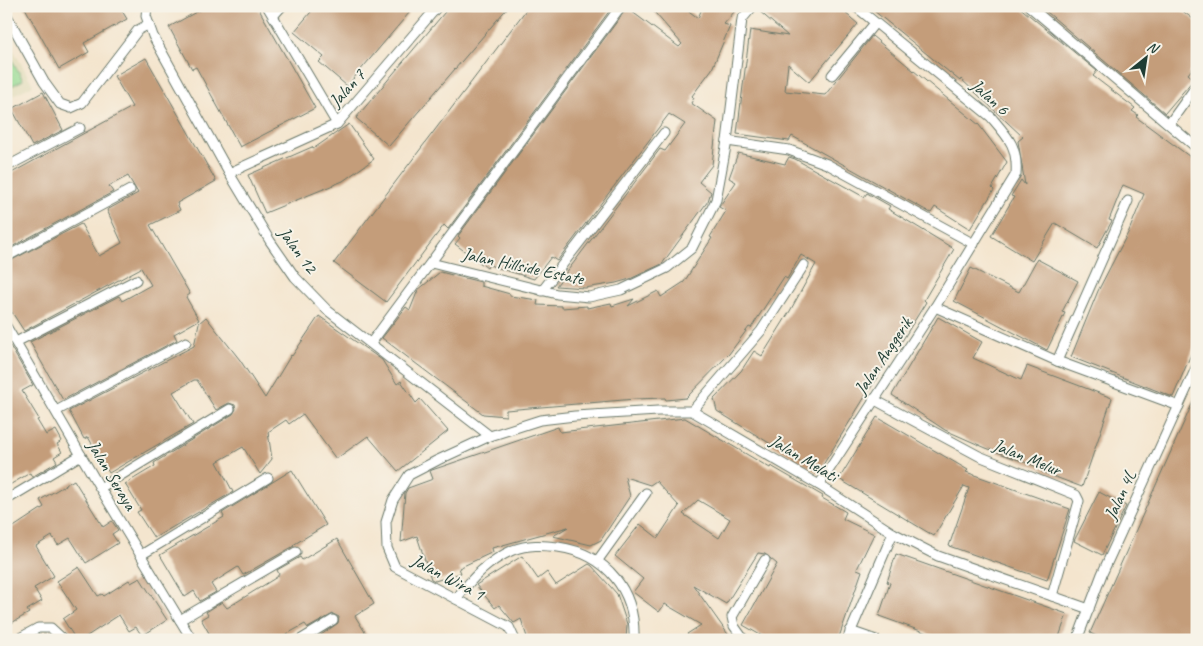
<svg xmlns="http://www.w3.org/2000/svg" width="1203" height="646" viewBox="0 0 1203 646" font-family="Caveat,sans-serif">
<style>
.built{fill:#e2dcba}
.green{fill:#97da93;stroke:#5b8c64}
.building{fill:#c49d7a;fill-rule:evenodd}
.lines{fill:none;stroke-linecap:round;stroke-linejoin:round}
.minor-casing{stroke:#6a786a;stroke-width:11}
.minor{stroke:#fff;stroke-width:9}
.labels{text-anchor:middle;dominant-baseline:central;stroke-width:4;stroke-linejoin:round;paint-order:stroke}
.street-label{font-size:18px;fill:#1f3d34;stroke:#f7f3e8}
</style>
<rect width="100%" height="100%" fill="#f7f3e8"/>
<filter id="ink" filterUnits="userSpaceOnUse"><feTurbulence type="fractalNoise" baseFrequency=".02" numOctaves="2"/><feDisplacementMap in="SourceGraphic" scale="10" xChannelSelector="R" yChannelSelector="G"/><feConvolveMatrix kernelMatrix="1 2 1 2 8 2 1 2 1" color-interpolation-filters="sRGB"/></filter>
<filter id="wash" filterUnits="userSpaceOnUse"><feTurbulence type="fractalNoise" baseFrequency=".0096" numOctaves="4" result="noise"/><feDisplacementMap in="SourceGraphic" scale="20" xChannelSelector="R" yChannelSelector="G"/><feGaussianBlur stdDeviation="1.12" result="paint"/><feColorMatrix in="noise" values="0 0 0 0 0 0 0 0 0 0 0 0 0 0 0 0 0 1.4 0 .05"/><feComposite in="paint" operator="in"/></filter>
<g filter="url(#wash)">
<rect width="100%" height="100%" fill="#f4e5ce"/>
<path class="built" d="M6,37L33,85L6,99Z"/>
<path class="green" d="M6,49L23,80L6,89Z"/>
<g id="blocks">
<g class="building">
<path d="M24,6H119L127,19L84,43L89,52L59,69Z"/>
<path d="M207,6H257L315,108L240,147L196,67L192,69L169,27Z"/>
<path d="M316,6H415L347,86L319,62L324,57L294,32Z"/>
<path d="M450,6H509L389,146L356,118Z"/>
<path d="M529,6H613L448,229L444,225L386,302L334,263Z"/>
<path d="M649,6H682L698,18L703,6H739L724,24L730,26L712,69L692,96L694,98L691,103L717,121L712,165L699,182L711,192L708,201L662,264L630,279L616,283L585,288L556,286L660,149L665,151L685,124L669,114L557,261L551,257L534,279L489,265L487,268L455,244L460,238L458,236L627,8L679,47L682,44Z"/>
<path d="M759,6H837L858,24L809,82L788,64L785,91L825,95L872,36L979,125L1007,162L992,188L994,190L970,229L935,207L931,213L792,136L789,141L737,134L750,30L788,36L758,10Z"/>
<path d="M868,6H1018L1097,71L1093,76L1135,108L1132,111L1138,115L1136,117L1197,162V340L1173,397L1071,357L1098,291L1129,231L1144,194L1123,185L1109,220L1112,221L1097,248L1055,223L1032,261L991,236L1014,197L1011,196L1021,180L1025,185L1018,141L1023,137L961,79L960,81Z"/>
<path d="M1040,6H1176L1197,22V63L1188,74L1194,79L1165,113Z"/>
<path d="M146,58L216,181L177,203L180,210L150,225L190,294L186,297L199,320L174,334L177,340L63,400L30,342L119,296L122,301L151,285L141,268L24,331L6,303V263L81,224L99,256L122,243L107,210L138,193L128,176L109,186L113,192L6,250V176L132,107L114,76Z"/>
<path d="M43,92L63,130L32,146L12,109Z"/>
<path d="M349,124L374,159L343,181L265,213L248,175L312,147L313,149Z"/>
<path d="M738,153L785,164L789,157L795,159L864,197L867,193L890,206L888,209L954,249L924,300L926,302L902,341L900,340L818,473L717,411L714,399L741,371L754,351L762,356L790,311L816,264L801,255L787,279L784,277L751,328L749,327L729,354L686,398L666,400L665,398L635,399L506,410V416L483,414L382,338L406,307L410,310L418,290L440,272L481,282V286L510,294V296L538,300L537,305L562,306V308L587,306V308L611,303L612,306L634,299L628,306L658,291L661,297L684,282L712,238L710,237L726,211L719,207L736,182L729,178Z"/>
<path d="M1037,259L1078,281L1062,312L1065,313L1047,350L954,301L971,268L1019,292Z"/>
<path d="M319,316L382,360L397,384L401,381L416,403L420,399L448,431L398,471L368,436L336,459L303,414L289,424L286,420L268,432L272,459L260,474L243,447L217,462L233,492L154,538L137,512L141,510L125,484L155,466L154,463L233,414L236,409L235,405L229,403L216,410L197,380H194L173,392L193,424L109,473L88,437L84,439L69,411L194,346L199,323L206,317L240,360L265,398L291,355L292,356Z"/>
<path d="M938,317L982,342L973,358L1021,380L1027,366L1112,398L1082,487L1042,472L1043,469L986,448L945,430L892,395Z"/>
<path d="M6,339L33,385L22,391L39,419L37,420L46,435L56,430L62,441L57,444L62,452L54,457L57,462L32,477L30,473L6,487Z"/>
<path d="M1197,393V640H1104L1090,633Z"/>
<path d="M877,417L968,470L966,472L1070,509L1047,580L949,546L969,488L964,486L934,536L839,479Z"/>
<path d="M685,418L770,468L771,466L823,496L822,498L846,512L843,519L874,534L857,569L862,571L838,640H769L743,625L777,564L765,554L758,553L726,604L693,585L732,640H692L687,634L701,625L665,604L659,612L633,592L643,579L615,556L640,524L658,538L679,506L656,481L650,485L625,477L630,496L601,540L591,545L553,536L568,527L492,548L493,552L459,568L461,573L435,581L431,579L417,536L401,542L405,493L408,488L433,479L430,471L432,470L558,427L560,432ZM698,500L730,519L719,538L683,514Z"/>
<path d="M292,470L326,525L293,545L294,546L243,575L238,567L211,584L216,592L200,601L194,591L185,597L160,555L224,517L222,513Z"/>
<path d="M74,480L103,527L112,521L118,530L112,534L118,543L86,563L70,538L58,545L52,536L36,546L54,576L34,588L42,601L27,610L29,613L6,626V532L44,507L40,500Z"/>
<path d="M1099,492L1126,506L1102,555L1074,541Z"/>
<path d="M337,539L374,604L355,616L370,640H314L338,623L339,617L333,614L308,628L305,624L276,640H213L201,619L208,615L206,612L222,602L227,608L277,577L279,574L277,570L300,557L302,560Z"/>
<path d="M896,554L1067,614L1058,640H946L879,616L890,583L887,582Z"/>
<path d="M522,556L538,579L547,572L556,585L589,564L592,566L617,594L627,624L626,640H528L521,619L514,623L499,605L495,608L476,585Z"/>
<path d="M79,567L98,596L102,594L104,596L129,580L131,583L140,578L167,620L142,636L136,627L129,631L119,615L81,640H76L63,619L76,610L57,581Z"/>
</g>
</g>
</g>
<g filter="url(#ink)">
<use href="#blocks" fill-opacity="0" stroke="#6a786a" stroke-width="1"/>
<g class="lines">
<defs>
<g id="minor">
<path d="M147,6L146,16L153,36L229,173L270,241L295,277L327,310L490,436"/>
<path d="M267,6L337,124"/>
<path d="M1029,6L1197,148"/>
<path d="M1193,6L1197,9"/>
<path d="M6,14L44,82L60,104L71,108L82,103L138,30L149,24"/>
<path d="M273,16L282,6"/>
<path d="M832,75L875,23"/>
<path d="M1169,124L1197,85"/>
<path d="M727,141L789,150L827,164L974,244"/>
<path d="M6,167L80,128"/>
<path d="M229,173L337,124L438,6"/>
<path d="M6,257L130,190"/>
<path d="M431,263L557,294L589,297L621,290L667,268L692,248L716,200L727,141L742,19L753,6"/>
<path d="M542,291L664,133"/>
<path d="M935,307L1057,361L1179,406"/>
<path d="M6,326L100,488L192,640"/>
<path d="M16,342L136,280"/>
<path d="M371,343L621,6"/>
<path d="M1057,361L1128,201"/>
<path d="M873,399L979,456L1076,495L1079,501L1052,596"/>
<path d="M56,411L186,342"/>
<path d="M692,411L761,331L804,265"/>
<path d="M819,485L935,307L1016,174C1018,146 1008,137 991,117L855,6"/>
<path d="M100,488L230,409"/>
<path d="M6,500L81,455"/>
<path d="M141,555L268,478"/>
<path d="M598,560L646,493"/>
<path d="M456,599C472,578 488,561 513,550C528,544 543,545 558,547C607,554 636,591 634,640"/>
<path d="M180,620L296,552"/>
<path d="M850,631L876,640"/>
<path d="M16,640L38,628H51L64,640"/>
<path d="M300,640L333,620"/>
<path d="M515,640L509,627L395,567L387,548L386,522L393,500L409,475L438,460L490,436L540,420L575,416L658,411H692L819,485L893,533L938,556L1089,609"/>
<path d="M744,640L734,626L732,617L765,560"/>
<path d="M847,640L893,533"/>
<path d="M1077,640L1102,574L1197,366"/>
</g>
</defs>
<use href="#minor" class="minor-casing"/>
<use href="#minor" class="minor"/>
</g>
</g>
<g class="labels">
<g class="street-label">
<text transform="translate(347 88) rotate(-48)">Jalan 7</text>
<text transform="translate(990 97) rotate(42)">Jalan 6</text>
<text transform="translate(298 250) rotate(54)">Jalan 12</text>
<text transform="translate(523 266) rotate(12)">Jalan Hillside Estate</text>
<text transform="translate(883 356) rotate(-56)">Jalan Anggerik</text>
<text transform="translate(1027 457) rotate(22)">Jalan Melur</text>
<text transform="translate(804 458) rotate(31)">Jalan Melati</text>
<text transform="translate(112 475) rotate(59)">Jalan Seraya</text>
<text transform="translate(1120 495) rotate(-65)">Jalan 4L</text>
<text transform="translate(448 577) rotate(28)">Jalan Wira 1</text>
</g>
</g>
<rect width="1203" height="646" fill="none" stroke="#f7f3e8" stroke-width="25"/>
<g transform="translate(1146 58) rotate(30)" stroke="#f7f3e8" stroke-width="4" paint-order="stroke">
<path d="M0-4L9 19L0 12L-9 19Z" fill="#1f3d34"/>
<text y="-8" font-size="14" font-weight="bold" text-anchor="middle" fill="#1f3d34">N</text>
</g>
</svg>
